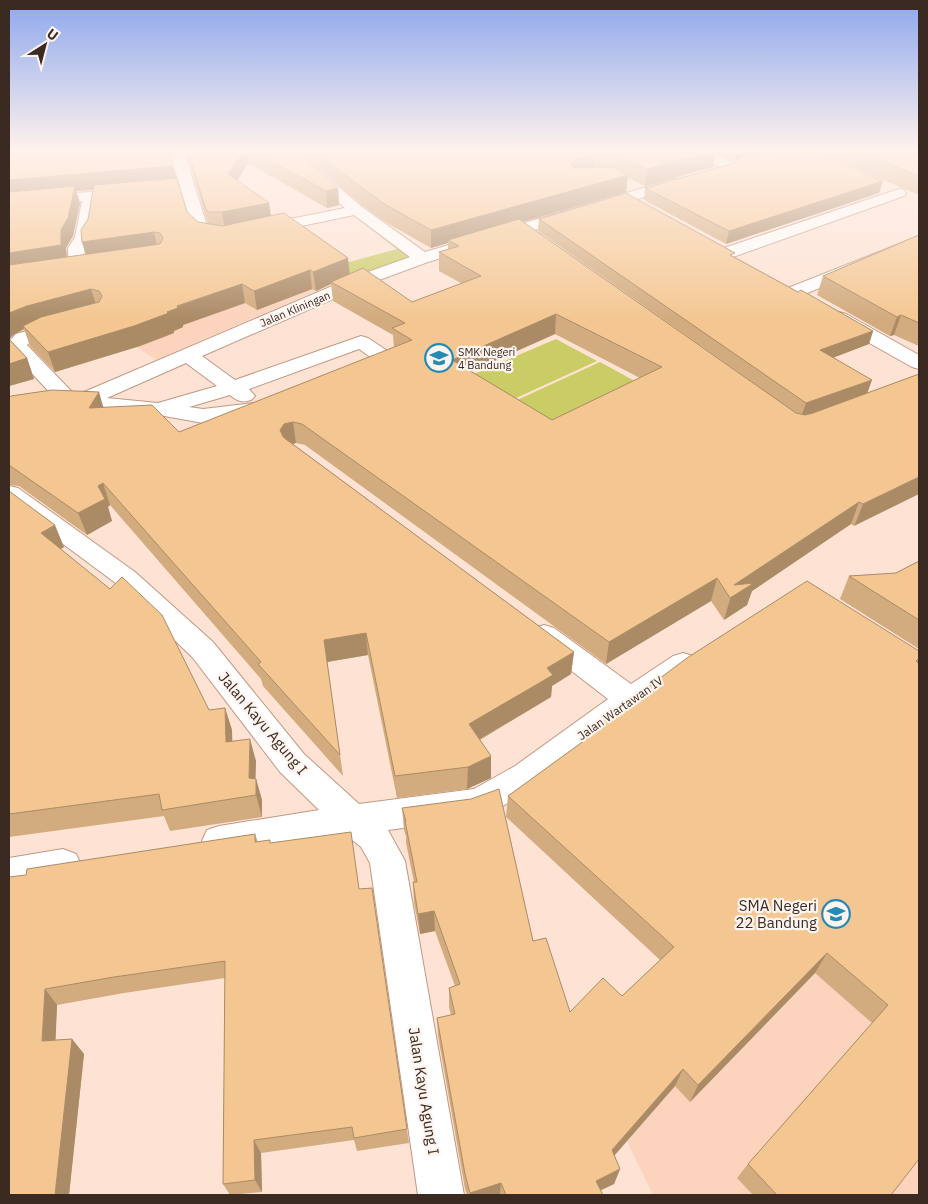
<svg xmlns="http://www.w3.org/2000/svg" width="928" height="1204" viewBox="0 0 928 1204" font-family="'IBM Plex Sans',sans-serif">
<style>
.built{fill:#fcd3bc}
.green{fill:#cacd66}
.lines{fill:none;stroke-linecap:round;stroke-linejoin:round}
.minor-casing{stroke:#c19881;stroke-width:2}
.minor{fill:#fff;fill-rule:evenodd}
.wall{fill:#d2ab7e;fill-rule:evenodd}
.shaded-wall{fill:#ab8b66}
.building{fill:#f4c792;stroke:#ab8b66;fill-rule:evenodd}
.labels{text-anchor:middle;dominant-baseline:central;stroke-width:4.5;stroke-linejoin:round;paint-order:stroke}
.far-street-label{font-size:11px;fill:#3b2a21;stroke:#fef4f0}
.far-poi-label{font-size:11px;fill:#3b2a21;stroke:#fef4f0;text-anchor:start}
.street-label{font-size:12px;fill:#3b2a21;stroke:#fef4f0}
.near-street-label{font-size:15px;fill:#3b2a21;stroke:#fef4f0}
.near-poi-label{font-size:15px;fill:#3b2a21;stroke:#fef4f0;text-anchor:end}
</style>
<rect width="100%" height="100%" fill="#fee3d5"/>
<g class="built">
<path d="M348,277L156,360L105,325Z"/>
<path d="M919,761V1195H653L591,1067Z"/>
</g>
<g class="green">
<path d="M356,212L419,258L359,279L338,265L397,249L350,213Z"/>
<path d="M556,339L597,361L514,399L474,374Z"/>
<path d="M600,362L644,386L561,427L517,400Z"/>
</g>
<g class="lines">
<defs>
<g id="minor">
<path d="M170,152H184L208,229L213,232H225L345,208L283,152H298L362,207L425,252L674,179H684L686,182L684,185L428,262L363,286L202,356L235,380L361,336L368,338L395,356L398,360C391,370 367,376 356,373L353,369L356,365L373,359L359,349L249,389L255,396L251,400C242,403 237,401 230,395L189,407L203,409L262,402L270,403L273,408L270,413L203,423L159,415L106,411L87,405L9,417V405L54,397L9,349V341L16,334L63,320L70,322L72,326L70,330L30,342L27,345L74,394L84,392L351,278L410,257L354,215L225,242L204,240L193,232ZM186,363L217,386L158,403L107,398Z"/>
<path d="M689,152H707L736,164L738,167L736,170H726L691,155Z"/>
<path d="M129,189L134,190L136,193L134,196L97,200L91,237L84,248L87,269L84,273L78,274L72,273L69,269L68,248L75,237L82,201L9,207V198Z"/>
<path d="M899,189L904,190L906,193L904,196L733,257H721L719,253L721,249Z"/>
<path d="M919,236V247L800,296L794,297L788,296L785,292L788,288Z"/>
<path d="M839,312L846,314L919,355V369L912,367L832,322L830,318L832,314Z"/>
<path d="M9,486L18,488L135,572L213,642L304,754L359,804L474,789L515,766L608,699L534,642L530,635L534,628L544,625L554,628L631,684L673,656L683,653L693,656L698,664L693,672L538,785L498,809L471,819L388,830L405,861L464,1195H418L370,863L361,847L347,836L219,856L207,852L202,841L207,830L219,826L319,810L280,772L193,658L117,584L9,504Z"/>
<path d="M63,849L76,854L81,865L76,876L63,881L9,890V858Z"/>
</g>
</defs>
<use href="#minor" class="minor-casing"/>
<use href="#minor" class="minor"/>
</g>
<g class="wall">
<path d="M9,152L173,166L176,178L187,212L198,222L208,224L186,152H297L338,188L339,205L327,208L248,163L237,181L271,216L350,274L412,302L461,283L439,271V252L448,249V243L431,248L387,223L363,206L300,152H766L733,161L716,154L713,167L645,186L628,178L626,192L523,222L758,386L538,231L539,219L735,257L798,292L873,331L869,344L833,358L867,393L919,374L854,526L851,524L752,591L747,605L724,620L711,601L606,664L305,445L296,443L293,444L574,652L571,674L552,686L551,697L480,740L491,756V778L467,789L397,798L368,655L327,662L343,776L263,686L261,679L110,505L108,507L112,521L87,535L19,486L9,485V398L103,407L179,432L394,348L393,335L333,301L331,284L316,291L312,289L257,310L245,303L183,325V327L174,331V333L140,346L55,372L30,346L24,329L13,335L9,339L27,358L34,379L9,386ZM93,190L88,219L82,242L86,255L67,257L66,248L73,236L80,203L76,191ZM555,334L640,378L552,420L471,371Z"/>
<path d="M817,152H919V195Z"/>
<path d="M883,181L879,193L726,244L644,200L645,188Z"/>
<path d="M919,235V346L894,335L890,336L817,295L823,276Z"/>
<path d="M9,491L64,547L61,549L209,710L225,708L232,730V741L256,761L255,779H256L262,800V817L170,831L164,816L9,837Z"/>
<path d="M919,561V649L840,599L849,576L896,573Z"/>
<path d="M919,651L891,1195H753L737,1178L748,1164L872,1023L815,973L690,1102L675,1086L614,1156L620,1169L614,1184L600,1190L603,1195H467L465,1189L438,1036L437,1018L451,1015L449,1007V988L455,986L435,931L420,934L414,903L413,882H414L406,843V836L404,830L402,808L533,941L570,1012L622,996L660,960L506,817L508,796L587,739L588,732Z"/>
<path d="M255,834L258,842L271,843L359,889L372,888L409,1143L357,1151L354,1140L261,1153L262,1192L230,1195L223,1184L225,978L124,993L57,1005L55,1040L72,1039L84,1054L69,1195L26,875Z"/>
</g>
<g class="shaded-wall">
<path d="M243,152H247L248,163L230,191L228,174Z"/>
<path d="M712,152H716L713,167L645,186L647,169Z"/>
<path d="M735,152H766L733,161Z"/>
<path d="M594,156L593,172L573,175L571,164L574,159Z"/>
<path d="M173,166L177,182L76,191L80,203L73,236L66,248L67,263L9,272V180Z"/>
<path d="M628,175L626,192L452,242L448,240V243L431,248V230Z"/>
<path d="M883,181L879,193L726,244L729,231Z"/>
<path d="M338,188L339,205L327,208L326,191Z"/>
<path d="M269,203L272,221L225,230L222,212Z"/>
<path d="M154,232L158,250L88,261L82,242Z"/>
<path d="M348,258L350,276L331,282V284L316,291L313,272Z"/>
<path d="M310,270L312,289L257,310L254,291Z"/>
<path d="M242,284L245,303L183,325V327L174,331V333L140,346L55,372L48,352Z"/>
<path d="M91,289L97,308L23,326L24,329L13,335L9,339V313L27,306Z"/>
<path d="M556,314L555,334L452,380V360Z"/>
<path d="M901,315L894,335L890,336L897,317Z"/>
<path d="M873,331L869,344L816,364L820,350Z"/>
<path d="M27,358L34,379L9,386V364Z"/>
<path d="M872,380L867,394L801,417L806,403Z"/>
<path d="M99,392L105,413L89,408Z"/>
<path d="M293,422L296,443L288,445L280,430L284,424Z"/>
<path d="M919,477V494L854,526L863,504Z"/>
<path d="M103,483L110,505L108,507L112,521L87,535L78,513L98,486Z"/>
<path d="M859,502L851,524L752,591L747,605L724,620L734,585Z"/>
<path d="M55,525L64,547L50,555L41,533Z"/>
<path d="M717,578L711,601L606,664L609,642Z"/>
<path d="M366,633L368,655L327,662L343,776L324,640Z"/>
<path d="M574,652L571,674L552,686L551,697L468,746L469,724L547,668Z"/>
<path d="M225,708L232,730L233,764L226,742Z"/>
<path d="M250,739L256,761L255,796L249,778Z"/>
<path d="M491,756V778L467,789L468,767Z"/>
<path d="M256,779L262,800V817L256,795Z"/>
<path d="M434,911L435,931L420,934L418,914Z"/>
<path d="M827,953L815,973L690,1102L698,1085Z"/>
<path d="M45,989L57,1005L55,1056L42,1041Z"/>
<path d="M72,1039L84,1054L69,1195H55Z"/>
<path d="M683,1069L675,1086L606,1165L612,1150Z"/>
<path d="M254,1140L261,1153L262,1192L255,1180Z"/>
<path d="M620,1169L614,1184L591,1195L596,1181Z"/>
<path d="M501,1183L500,1195H470V1193Z"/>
</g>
<g class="building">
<path d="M9,152H169L173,166L9,180Z"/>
<path d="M188,152H243L228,174L269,203L222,212H210L206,210Z"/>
<path d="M255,152H297L338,188L326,191Z"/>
<path d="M317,152H712L647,169L630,161L612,156H594L574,159L571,164L574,168L612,167L628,175L431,230L386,205L362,188Z"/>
<path d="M773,152H813L883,181L729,231L645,188Z"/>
<path d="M860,152H919V176Z"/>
<path d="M177,178L187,212L198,222L222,226L284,213L348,258L313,272L310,270L254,291L242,284L177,306L178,308L167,312L169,313L134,326L48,352L23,326L41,317L99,302L102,296L99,291L91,289L27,306L9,313V265L160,244L163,238L160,233L154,232L82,242L81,230L88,219L94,185Z"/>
<path d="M75,186L68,218L61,230V245L9,253V192Z"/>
<path d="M626,193L735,253L730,255L798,292L801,290L873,331L820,350L872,380L806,403L539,219Z"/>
<path d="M519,219L796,413L805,415L813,413L919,374V477L863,504L859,502L734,585L754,583L730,598L717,578L609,642L302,424L293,422L284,424L280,430L283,437L574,652L547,668L553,675L469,724L491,756L468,767L395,776L366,633L324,640L340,755L258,664L261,662L103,483L98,486L105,499L78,513L9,465V398L11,396L52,390L99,392L89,408L152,405L179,432L412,340L392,328L405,323L331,282L363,268L412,302L481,276L439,252L459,246L448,240ZM556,314L662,367L552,420L452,360Z"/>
<path d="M919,235V323L901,315L897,317L823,276Z"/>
<path d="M9,339L27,358L9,364Z"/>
<path d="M9,491L55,525L41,533L110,589L122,577L162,615L209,710L225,708L226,742L250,739L249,778L256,779V795L162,810L159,794L9,814Z"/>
<path d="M919,561V620L849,576L896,573Z"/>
<path d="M807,581L919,651V658L916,661L919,664V1159L891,1195H777L748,1164L888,1005L827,953L698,1085L683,1069L612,1150L620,1169L596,1181L603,1195H506L501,1183L470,1193L465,1174L437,1018L455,1014L449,988L460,984L434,911L418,914L413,882H417L405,821H406L402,808L471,799L499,789L533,941L546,938L570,1012L603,978L622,996L674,947L508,796L592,735L588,732L687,658Z"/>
<path d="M351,832L359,889L372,888L407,1129L354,1138L352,1127L254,1140L255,1180L223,1184L225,961L114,977L45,989L42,1041L72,1039L55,1195H9V877L26,875L27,869L255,834V842L270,840V843Z"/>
</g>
<linearGradient id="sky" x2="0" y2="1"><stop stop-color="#8da7ee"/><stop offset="0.47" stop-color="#fff2ec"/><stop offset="1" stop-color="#fff2ec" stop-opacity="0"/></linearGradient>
<rect width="928" height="320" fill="url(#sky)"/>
<defs>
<symbol id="school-ring" viewBox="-11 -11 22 22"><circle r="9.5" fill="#fef4f0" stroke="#248ab3" stroke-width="1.5"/><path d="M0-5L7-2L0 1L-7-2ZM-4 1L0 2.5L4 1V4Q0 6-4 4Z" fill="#248ab3"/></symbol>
</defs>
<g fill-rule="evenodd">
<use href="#school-ring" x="423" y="342" width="32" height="32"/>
<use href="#school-ring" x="820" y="898" width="32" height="32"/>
</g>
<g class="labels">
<g class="far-street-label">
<text transform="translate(295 309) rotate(-23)">Jalan Kliningan</text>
</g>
<g class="far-poi-label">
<text x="458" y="352">SMK Negeri<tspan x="458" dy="13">4 Bandung</tspan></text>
</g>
<g class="street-label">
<text transform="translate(620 708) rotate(-35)">Jalan Wartawan IV</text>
</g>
<g class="near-street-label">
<text transform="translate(263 723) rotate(50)">Jalan Kayu Agung I</text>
<text transform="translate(424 1091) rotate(81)">Jalan Kayu Agung I</text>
</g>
<g class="near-poi-label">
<text x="817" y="905">SMA Negeri<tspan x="817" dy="17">22 Bandung</tspan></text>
</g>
</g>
<rect width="928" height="1204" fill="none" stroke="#3b2a21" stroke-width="20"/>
<g transform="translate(45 45) rotate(36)" stroke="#fef4f0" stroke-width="4" paint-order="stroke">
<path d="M0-4L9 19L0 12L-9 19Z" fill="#3b2a21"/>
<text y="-8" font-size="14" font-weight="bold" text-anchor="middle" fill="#3b2a21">U</text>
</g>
</svg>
